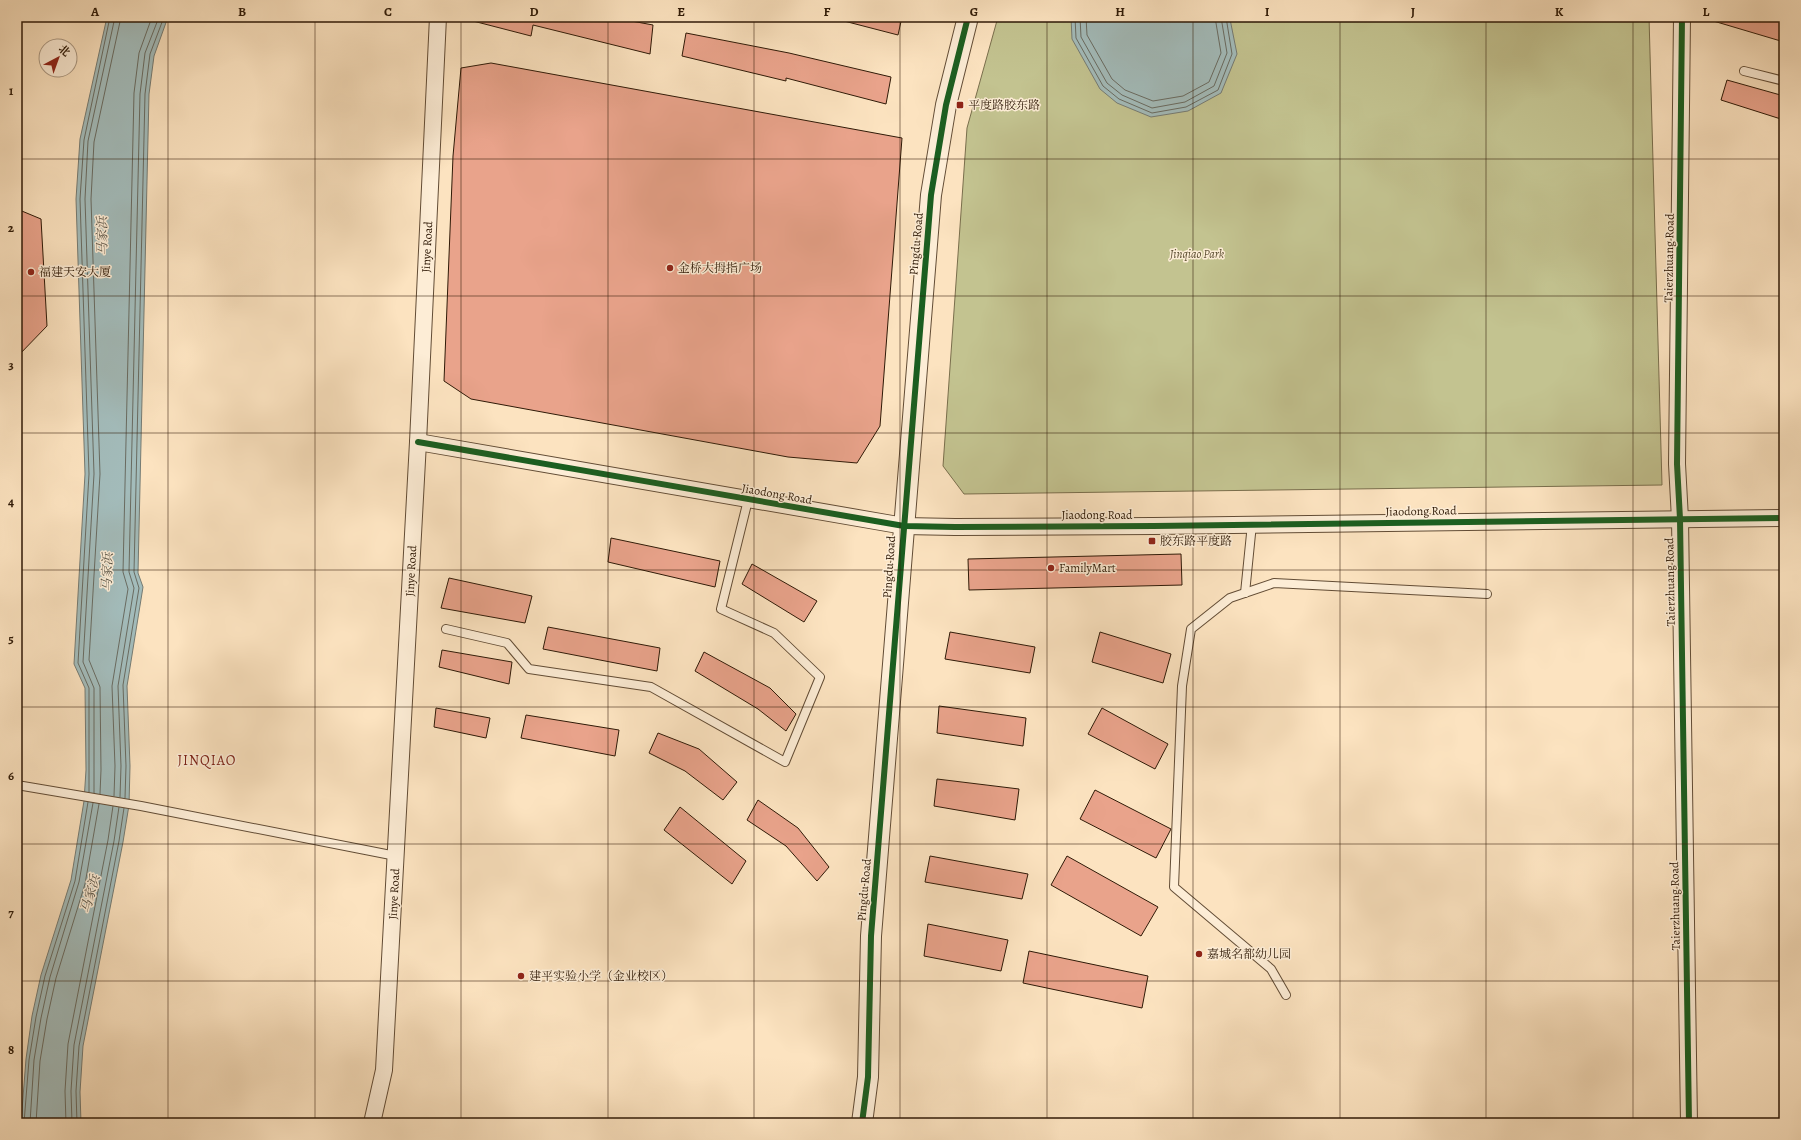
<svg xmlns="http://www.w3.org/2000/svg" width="1801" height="1140" viewBox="0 0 1801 1140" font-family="Alegreya,'Noto Serif SC',serif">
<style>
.green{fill:#c3c390;stroke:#796e4c}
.water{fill:#a3bcbb;stroke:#757b73}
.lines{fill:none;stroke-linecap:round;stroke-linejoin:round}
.shore{stroke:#696b61;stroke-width:1}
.building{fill:#e9a38b;stroke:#2f1a07}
.service-casing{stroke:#624c35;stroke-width:10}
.minor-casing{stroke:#624c35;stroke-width:18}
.tertiary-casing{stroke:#624c35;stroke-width:22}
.service{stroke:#fdedd6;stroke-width:8}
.minor{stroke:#fdedd6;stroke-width:16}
.tertiary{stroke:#fdedd6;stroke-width:20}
.cycleway-casing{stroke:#fdedd6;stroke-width:8}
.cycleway{stroke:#1b5e20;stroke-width:6}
.grid{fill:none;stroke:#2f1a07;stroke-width:1;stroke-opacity:0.55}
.poi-dot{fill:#8f2418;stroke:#fdedd6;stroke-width:1.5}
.labels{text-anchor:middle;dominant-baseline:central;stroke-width:3;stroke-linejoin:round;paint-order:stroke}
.poi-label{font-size:12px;fill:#2f1a07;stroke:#fdedd6;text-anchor:start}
.street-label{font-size:12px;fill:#2f1a07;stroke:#fdedd6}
.park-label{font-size:12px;font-style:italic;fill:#5b4d30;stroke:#fdedd6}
.water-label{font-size:13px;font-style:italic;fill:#585346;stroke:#fdedd6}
.quarter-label{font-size:14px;letter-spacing:1px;fill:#7a1f14;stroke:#fdedd6}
.neatline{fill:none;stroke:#2f1a07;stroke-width:1.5}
.grid-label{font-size:13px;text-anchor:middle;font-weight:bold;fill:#2f1a07}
</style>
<rect width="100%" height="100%" fill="#fce3c0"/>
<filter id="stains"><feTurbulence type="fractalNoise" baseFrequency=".005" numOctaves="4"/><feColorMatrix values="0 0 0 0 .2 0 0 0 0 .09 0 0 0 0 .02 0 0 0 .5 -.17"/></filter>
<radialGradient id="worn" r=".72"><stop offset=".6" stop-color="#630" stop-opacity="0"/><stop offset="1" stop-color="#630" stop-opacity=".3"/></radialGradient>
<path class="green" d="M998,17H1649L1662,485L964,494L943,466L967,128Z"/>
<g class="water">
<path d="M107,17H168L154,56L149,94L138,573L143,587L127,686L130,766L129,805L123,842L83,1046L80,1092L81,1123H21L26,1059L32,1016L41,975L71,880L84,801L86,770L85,688L74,664L85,474L76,199L80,139Z"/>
<path d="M1071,17H1231L1230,19L1237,54L1221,93L1188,111L1151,117L1117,103L1100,89L1072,39Z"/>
</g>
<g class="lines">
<g class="shore">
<path d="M1075,17L1076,38L1103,86L1119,99L1152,113L1186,107L1218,90L1232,54L1226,17"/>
<path d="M1080,17L1081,37L1107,83L1122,95L1152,108L1185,102L1214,86L1227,53L1221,17"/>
<path d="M1086,17L1087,35L1112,79L1125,90L1153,101L1183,96L1209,82L1221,53L1215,17"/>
<path d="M89,792V688L78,663L89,474L80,199L84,140L110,17"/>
<path d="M94,793V688L83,662L94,474L85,199L88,141L115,17"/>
<path d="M100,794L101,770L100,687L89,660L100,474L91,199L94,142L121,17"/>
<path d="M114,796L115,766L112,686L128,589L123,572L134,93L139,53L152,17"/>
<path d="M120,797L121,766L118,686L134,588L129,572L140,94L145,53L159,17"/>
<path d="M125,798L126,766L123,685L139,588L134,572L145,94L150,54L164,17"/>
<path d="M24,1123L29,1060L36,1017L45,976L75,881L88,802"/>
<path d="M30,1123L34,1060L41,1018L50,977L79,882L93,803"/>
<path d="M36,1123L40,1061L47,1019L56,978L85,884L99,804"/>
<path d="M66,1123L65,1091L68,1044L108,840L113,806"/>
<path d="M72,1123L71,1091L74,1045L114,841L119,807"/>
<path d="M77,1123L76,1091L79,1046L119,841L124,808"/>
</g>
</g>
<g class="building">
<path d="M474,17H610L653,25L650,54L533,25L531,36L473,21Z"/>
<path d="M845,17H902L898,35L844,21Z"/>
<path d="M1710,17H1776L1784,19V42L1710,20Z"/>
<path d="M686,33L789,53L891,77L886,104L786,78V81L682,56Z"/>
<path d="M491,63L902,138L880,426L857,463L788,457L471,399L444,381L453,156L461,68Z"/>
<path d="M1727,80L1784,96V120L1721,100Z"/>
<path d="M17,209L41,219L47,326L17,357Z"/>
<path d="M611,538L720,561L715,587L608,562Z"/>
<path d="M1181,554L1182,585L969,590L968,559Z"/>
<path d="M752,564L817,601L804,622L742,584Z"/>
<path d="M449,578L532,596L525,623L441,608Z"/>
<path d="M548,627L660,648L657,671L543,649Z"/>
<path d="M950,632L1035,647L1030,673L945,659Z"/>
<path d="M1100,632L1171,654L1163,683L1092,662Z"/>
<path d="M442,650L512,662L509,684L439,667Z"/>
<path d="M704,652L770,688L796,714L786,731L758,709L695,671Z"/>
<path d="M939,706L1026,718L1023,746L937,733Z"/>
<path d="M436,708L490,718L486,738L434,727Z"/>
<path d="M1102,708L1168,744L1155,769L1088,734Z"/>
<path d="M526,715L619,730L615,756L521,738Z"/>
<path d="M658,733L699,749L737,782L723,800L685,771L649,753Z"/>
<path d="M937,779L1019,789L1015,820L934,806Z"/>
<path d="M1095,790L1171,829L1156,858L1080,819Z"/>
<path d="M758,800L798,828L829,867L817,881L786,846L747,820Z"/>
<path d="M680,807L746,861L732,884L664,830Z"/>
<path d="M930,856L1028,874L1022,899L925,882Z"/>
<path d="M1067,856L1158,907L1141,936L1051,885Z"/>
<path d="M928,924L1008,940L1001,971L924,956Z"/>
<path d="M1029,951L1148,976L1142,1008L1023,983Z"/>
</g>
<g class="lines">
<defs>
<g id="service">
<path d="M1744,71L1784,81"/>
<path d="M1245,593L1252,524"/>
<path d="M446,629L507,643L529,669L651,687L785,762L820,677L774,633L721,609L748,500"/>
<path d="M17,785L141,806L396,856"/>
<path d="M1286,995L1271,969L1174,887L1182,686L1191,629L1230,598L1274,583L1487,594"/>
</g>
<g id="minor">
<path d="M1682,17L1677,464L1680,519L1689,1123"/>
<path d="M418,442L904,526L955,527L1154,526L1784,518"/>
<path d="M372,1123L384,1070L418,442L438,17"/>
</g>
<path id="tertiary" d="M862,1123L868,1077L871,936L931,195L946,105L968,17"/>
</defs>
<use href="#service" class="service-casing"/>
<use href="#minor" class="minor-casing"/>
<use href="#tertiary" class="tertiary-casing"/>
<use href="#service" class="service"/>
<use href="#minor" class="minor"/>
<use href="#tertiary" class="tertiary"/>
<defs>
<g id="cycleway">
<path d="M1682,17L1677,464L1680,519L1689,1123"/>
<path d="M418,442L904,526L955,527L1154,526L1784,518"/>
<path d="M862,1123L868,1077L871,936L931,195L946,105L968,17"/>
</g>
</defs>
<use href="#cycleway" class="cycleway-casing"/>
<use href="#cycleway" class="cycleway"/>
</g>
<path class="grid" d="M168,17V1123M315,17V1123M461,17V1123M608,17V1123M754,17V1123M900,17V1123M1047,17V1123M1193,17V1123M1340,17V1123M1486,17V1123M1633,17V1123M17,159H1784M17,296H1784M17,433H1784M17,570H1784M17,707H1784M17,844H1784M17,981H1784"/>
<g class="poi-dot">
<rect x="956" y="101" width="8" height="8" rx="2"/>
<circle cx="670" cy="268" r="4"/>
<circle cx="31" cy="272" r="4"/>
<rect x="1148" y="537" width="8" height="8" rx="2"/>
<circle cx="1051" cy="568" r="4"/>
<circle cx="1199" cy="954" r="4"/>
<circle cx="521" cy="976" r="4"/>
</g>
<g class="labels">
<g class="poi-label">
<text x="968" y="105">平度路胶东路</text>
<text x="678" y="268">金桥大拇指广场</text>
<text x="39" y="272">福建天安大厦</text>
<text x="1160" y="541">胶东路平度路</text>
<text x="1059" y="568">FamilyMart</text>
<text x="1207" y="954">嘉城名都幼儿园</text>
<text x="529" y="976">建平实验小学（金业校区）</text>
</g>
<g class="street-label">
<text transform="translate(916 244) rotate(-85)">Pingdu Road</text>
<text transform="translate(427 247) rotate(-87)">Jinye Road</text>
<text transform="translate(1669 258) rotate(-89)">Taierzhuang Road</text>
<text transform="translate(777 494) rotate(10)">Jiaodong Road</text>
<text transform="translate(1421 511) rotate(-1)">Jiaodong Road</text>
<text x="1097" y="515">Jiaodong Road</text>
<text transform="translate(889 567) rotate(-86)">Pingdu Road</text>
<text transform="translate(411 571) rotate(-87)">Jinye Road</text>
<text transform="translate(1670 582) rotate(-91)">Taierzhuang Road</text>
<text transform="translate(864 890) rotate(-85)">Pingdu Road</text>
<text transform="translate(394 894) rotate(-87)">Jinye Road</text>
<text transform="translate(1675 906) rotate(-91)">Taierzhuang Road</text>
</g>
<g class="park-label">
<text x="1197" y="254">Jinqiao Park</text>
</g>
<g class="water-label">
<text transform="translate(102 236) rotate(-91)">马家浜</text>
<text transform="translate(107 572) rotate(-88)">马家浜</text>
<text transform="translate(90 894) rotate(-74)">马家浜</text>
</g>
<g class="quarter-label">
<text x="207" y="760">JINQIAO</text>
</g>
</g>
<rect width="1801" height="1140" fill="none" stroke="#fce3c0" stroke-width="44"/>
<g transform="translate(58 58) rotate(41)"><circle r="19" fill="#fdedd6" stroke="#ab9983"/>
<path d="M0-3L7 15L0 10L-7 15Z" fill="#8f2418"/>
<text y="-6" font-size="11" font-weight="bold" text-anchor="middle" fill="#2f1a07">北</text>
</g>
<rect x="22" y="22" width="1757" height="1096" class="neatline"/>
<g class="grid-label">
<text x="95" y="16">A</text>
<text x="242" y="16">B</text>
<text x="388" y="16">C</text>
<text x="534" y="16">D</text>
<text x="681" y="16">E</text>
<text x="827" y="16">F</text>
<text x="974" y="16">G</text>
<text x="1120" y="16">H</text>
<text x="1267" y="16">I</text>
<text x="1413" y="16">J</text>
<text x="1559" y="16">K</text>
<text x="1706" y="16">L</text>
<text x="11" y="95">1</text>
<text x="11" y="232">2</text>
<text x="11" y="369">3</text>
<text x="11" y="506">4</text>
<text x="11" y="643">5</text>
<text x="11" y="780">6</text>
<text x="11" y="917">7</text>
<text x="11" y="1054">8</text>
</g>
<rect width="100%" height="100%" filter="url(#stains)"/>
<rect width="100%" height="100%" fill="url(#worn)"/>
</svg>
